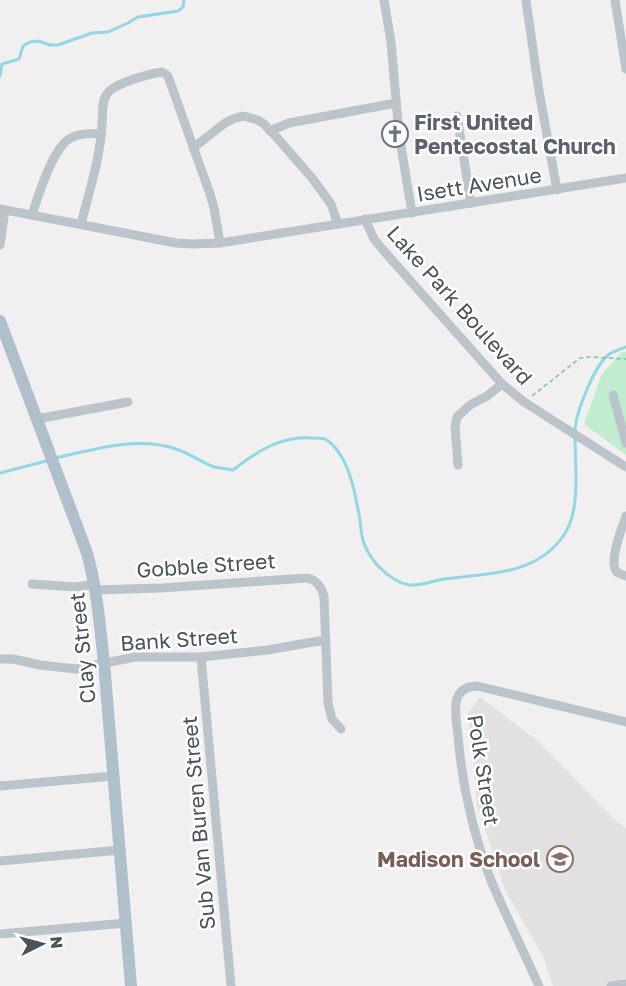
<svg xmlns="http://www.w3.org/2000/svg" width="626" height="986" viewBox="0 0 626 986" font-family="'Golos Text',sans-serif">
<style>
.education{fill:#e2e0e0}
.green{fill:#c0eccf}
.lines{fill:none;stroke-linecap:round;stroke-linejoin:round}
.stream{stroke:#90d8e6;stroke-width:3}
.path{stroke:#7ac79e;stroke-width:1.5;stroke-dasharray:4.5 3;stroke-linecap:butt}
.minor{stroke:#bbc4cb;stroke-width:9}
.major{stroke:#b0bfcc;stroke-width:12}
.labels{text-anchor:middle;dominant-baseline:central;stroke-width:5;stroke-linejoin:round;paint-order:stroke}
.worship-label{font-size:21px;font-weight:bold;fill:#5b616d;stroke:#fff;text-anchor:start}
.street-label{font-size:21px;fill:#48535b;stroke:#fff}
.education-label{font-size:21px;font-weight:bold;fill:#785e54;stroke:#fff;text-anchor:end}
</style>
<rect width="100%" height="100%" fill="#f1efef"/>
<path class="education" d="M480,697L539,742L612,817L626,828V986H553L543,956L505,890L477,804L468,713Z"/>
<path class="green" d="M622,352H626V455L584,424L602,374Z"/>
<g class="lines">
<g class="stream">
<path d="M0,76L2,64L19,59L23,46L30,42L38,41L50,45H58L92,33L108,32L128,23L138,17L178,11L183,7L184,0"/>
<path d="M575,430C576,412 594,367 608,355C613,351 621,349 626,347"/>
<path d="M56,458C95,449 137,436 176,449C189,453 201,462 214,467C220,468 227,469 233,470C256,452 280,436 311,438C315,438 321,438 325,439C333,443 338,451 343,459C353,479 356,499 360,520C361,527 361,536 364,543C366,550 373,560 378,566C386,574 397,583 409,585C421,586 432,581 444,579C488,573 536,576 564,535C581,510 575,466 575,437"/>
<path d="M0,473L50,460"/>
</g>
<path class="path" d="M532,396L580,358L589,357L626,359"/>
<g class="minor">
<path d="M384,0L391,42L399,134L412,213"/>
<path d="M526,0L539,91L557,190"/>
<path d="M615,0L626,69"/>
<path d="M457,116L471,203"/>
<path d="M270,131L289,123L396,103"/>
<path d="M193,148L225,123L233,119L243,116L258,120L264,124L279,140L312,178L331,204L338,224"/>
<path d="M0,209L176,243L192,244L220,243L626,178"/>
<path d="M32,215C38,196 52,150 69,139C79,133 90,133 101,134"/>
<path d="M365,219L374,239L383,250L502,384L524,402L626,467"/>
<path d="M81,224C89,192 100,159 102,125C103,116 101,102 107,94C114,83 149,74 162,72L167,75L169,79L210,194L214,208L220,243"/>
<path d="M0,245L5,210"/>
<path d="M613,395L626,443"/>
<path d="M37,419L128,402"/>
<path d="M458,465L455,427L457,417L470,405L487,396L502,384"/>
<path d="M626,516C622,528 608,562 617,572C620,574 623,575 626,576"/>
<path d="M32,584L75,587L95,584"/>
<path d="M95,590L161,588L307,578L313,580L318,584L322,590L324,597L328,703L332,719L341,729"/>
<path d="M201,657L231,986"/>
<path d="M0,659H13L40,665L76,669L135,657H201L267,650L325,640"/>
<path d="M0,786L113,776"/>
<path d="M0,861L120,850"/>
<path d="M0,934L126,923"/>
<path d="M539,986C523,950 505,914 490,878C473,833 462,784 458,736C456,715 448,687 477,686L626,722"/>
<path d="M611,986L626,984"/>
</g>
<path class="major" d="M0,321L87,553C97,589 100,626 104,663L131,986"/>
</g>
<defs>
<symbol id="church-ring" viewBox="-11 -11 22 22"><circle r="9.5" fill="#fff" stroke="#6b7280" stroke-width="1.5"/><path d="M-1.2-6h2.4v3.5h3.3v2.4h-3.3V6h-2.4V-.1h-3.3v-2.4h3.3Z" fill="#6b7280"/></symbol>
<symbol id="school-ring" viewBox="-11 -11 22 22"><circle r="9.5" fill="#fff" stroke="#8d6e63" stroke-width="1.5"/><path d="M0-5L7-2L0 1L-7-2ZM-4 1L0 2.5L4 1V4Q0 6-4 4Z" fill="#8d6e63"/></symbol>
</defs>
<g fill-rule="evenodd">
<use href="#church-ring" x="380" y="119" width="30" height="30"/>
<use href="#school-ring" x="545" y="844" width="30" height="30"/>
</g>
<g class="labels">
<g class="worship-label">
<text x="414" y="122">First United<tspan x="414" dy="24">Pentecostal Church</tspan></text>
</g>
<g class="street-label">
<text transform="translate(479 184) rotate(-9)">Isett Avenue</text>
<text transform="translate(460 305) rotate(48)">Lake Park Boulevard</text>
<text transform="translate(206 565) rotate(-4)">Gobble Street</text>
<text transform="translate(179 639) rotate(-4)">Bank Street</text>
<text transform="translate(82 648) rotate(-96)">Clay Street</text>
<text transform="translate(484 770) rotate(81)">Polk Street</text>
<text transform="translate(198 823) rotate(-95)">Sub Van Buren Street</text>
</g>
<g class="education-label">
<text x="540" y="859">Madison School</text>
</g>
</g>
<g transform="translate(42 944) rotate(84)" stroke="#ffffff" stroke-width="4.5" paint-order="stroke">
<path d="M0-4.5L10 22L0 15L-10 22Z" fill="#48535b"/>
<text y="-9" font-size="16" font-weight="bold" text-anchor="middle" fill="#48535b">N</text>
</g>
</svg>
